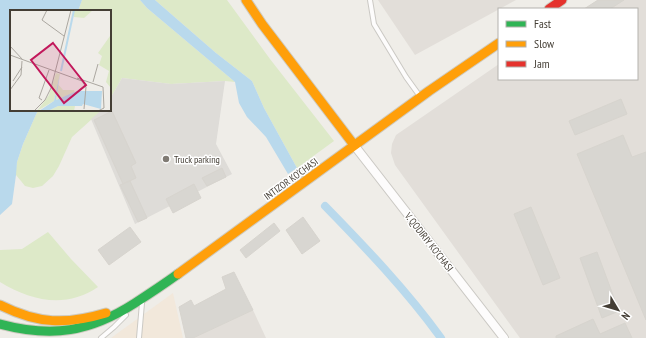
<svg xmlns="http://www.w3.org/2000/svg" width="646" height="338" viewBox="0 0 646 338" font-family="'PT Sans Narrow',sans-serif">
<style>
.commercial{fill:#f2e8db}
.industrial{fill:#e2ded9}
.green{fill:#dde9c8}
.parking{fill:#dedcd8}
.water{fill:#b9d9ec}
.lines{fill:none;stroke-linecap:round;stroke-linejoin:round}
.canal{stroke:#b9d9ec;stroke-width:8}
.building{fill:#d8d6d1;stroke:#d7d4ce}
.lane-casing{stroke:#cbc9c4;stroke-width:6}
.street-casing{stroke:#cbc9c4;stroke-width:10}
.fast-casing{stroke:#cecabf;stroke-width:11}
.slow-casing{stroke:#cecabf;stroke-width:11}
.jam-casing{stroke:#cecabf;stroke-width:11}
.lane{stroke:#fdfcfc;stroke-width:4}
.street{stroke:#fdfcfc;stroke-width:8}
.fast{stroke:#30b455;stroke-width:9}
.slow{stroke:#ff9f0a;stroke-width:9}
.jam{stroke:#e5322d;stroke-width:9}
.poi-dot{fill:#807b74;stroke:#fff;stroke-width:1.5}
.labels{text-anchor:middle;dominant-baseline:central;stroke-width:3;stroke-linejoin:round;paint-order:stroke}
.poi-label{font-size:10px;fill:#443e35;stroke:#fff;text-anchor:start}
.street-label{font-size:10px;fill:#443e35;stroke:#fff}
.inset-river{fill:none;stroke:#b9d9ec;stroke-width:2}
.inset-road{fill:none;stroke:#aba7a0;stroke-width:1}
.view{fill:#c2185b;fill-opacity:0.15;stroke:#c2185b;stroke-width:2}
.inset-edge{fill:none;stroke:#443e35;stroke-width:2}
</style>
<rect width="100%" height="100%" fill="#efede8"/>
<path class="commercial" d="M173,293L183,338H111Z"/>
<g class="industrial">
<path d="M378,0H516L415,55Z"/>
<path d="M598,0H646V338H520L395,165L391,153L392,144L396,135L499,64V79H637V9H584Z"/>
<path d="M253,310L266,338H193Z"/>
</g>
<g class="green">
<path d="M82,0H140L147,8L235,82L225,81L171,84L122,78L110,99V11H78Z"/>
<path d="M155,0H227L270,59L334,141L297,168L264,108L252,81L216,53Z"/>
<path d="M38,110H102L72,137L59,166L53,176L42,186L33,188L25,186L21,181L16,175V168L17,162L23,144Z"/>
<path d="M48,232L71,259L98,287C66,309 31,301 0,282V250L22,249Z"/>
</g>
<path class="parking" d="M122,78L171,84L225,81L216,144L232,174L135,224L91,119L102,110H110V99Z"/>
<g class="water">
<path d="M0,0H82L78,11H11V110H38L23,144L17,162L16,175L12,204L0,215Z"/>
<path d="M140,0H155L216,53L252,81L264,108L297,168L288,174L266,137L247,117L239,103L235,82L147,8Z"/>
</g>
<g class="lines">
<path class="canal" d="M325,206C366,248 407,291 441,338"/>
</g>
<g class="building">
<path d="M598,0H624L610,9H584Z"/>
<path d="M621,99L627,114L575,135L569,121Z"/>
<path d="M112,111L136,163L131,166L136,178L123,184L94,120Z"/>
<path d="M623,135L632,157L646,152V320L577,154Z"/>
<path d="M222,168L226,177L207,186L202,178Z"/>
<path d="M130,181L147,218L138,222L120,185Z"/>
<path d="M194,184L201,198L173,213L166,199Z"/>
<path d="M531,207L560,278L543,285L514,214Z"/>
<path d="M303,217L320,241L302,254L286,230Z"/>
<path d="M274,223L280,231L246,258L240,250Z"/>
<path d="M130,227L141,242L109,265L98,250Z"/>
<path d="M597,252L619,311L602,318L580,258Z"/>
<path d="M234,272L253,310L193,338H186L179,307L191,300L194,306L226,289L222,277Z"/>
<path d="M593,319L600,334L625,323L632,338H556V336Z"/>
</g>
<g class="lines">
<defs>
<g id="lane">
<path d="M370,0L374,24L406,77L419,95"/>
<path d="M101,338L114,327L126,315"/>
<path d="M139,338L142,303"/>
</g>
<path id="street" d="M354,145L504,338"/>
<path id="fast" d="M0,324C52,338 90,332 135,303C149,294 164,284 178,274"/>
<g id="slow">
<path d="M246,0L262,24L354,145"/>
<path d="M178,274L429,91L499,43"/>
<path d="M0,305C38,324 66,325 106,313"/>
</g>
<path id="jam" d="M549,9L562,0"/>
</defs>
<use href="#lane" class="lane-casing"/>
<use href="#street" class="street-casing"/>
<use href="#fast" class="fast-casing"/>
<use href="#slow" class="slow-casing"/>
<use href="#jam" class="jam-casing"/>
<use href="#lane" class="lane"/>
<use href="#street" class="street"/>
<use href="#fast" class="fast"/>
<use href="#slow" class="slow"/>
<use href="#jam" class="jam"/>
</g>
<circle class="poi-dot" cx="166" cy="159" r="4"/>
<g class="labels">
<g class="poi-label">
<text x="174" y="159">Truck parking</text>
</g>
<g class="street-label">
<text transform="translate(291 179) rotate(-36)">INTIZOR KO‘CHASI</text>
<text transform="translate(429 242) rotate(52)">V. QODIRIY KO‘CHASI</text>
</g>
</g>
<g transform="translate(10 10)">
<rect width="101" height="101" fill="#efede8"/>
<path d="M62,0H83L74,8L64,7ZM100,26L101,29V78L96,72L99,61L89,55L92,46L88,43ZM46,63L50,64L44,91L27,101L39,85ZM47,73L53,80H64L65,83L46,90ZM48,96H65L64,101H38Z" fill="#dde9c8"/>
<path d="M50,64L46,90L67,81H92L91,99L73,94L72,96H48L38,101H29L44,91Z" fill="#b9d9ec"/>
<path class="inset-river" d="M51,61L64,0"/>
<path class="inset-road" d="M37,0L32,10L54,26M0,36L13,50M0,45L72,71L76,77L74,99M67,68L93,77L94,98L88,101M3,71L12,57M83,72L88,54M0,80L11,65L12,51M32,90L29,88L39,60M24,101L35,90L41,78L61,0"/>
<path class="view" d="M43,33L76,75L54,93L21,50Z"/>
<rect width="101" height="101" class="inset-edge"/>
</g>
<rect x="498" y="8" width="140" height="72" fill="#ffffff" stroke="#b4b2ae"/>
<rect x="506" y="21" width="20" height="6" fill="#30b455" stroke="#b4b2ae"/>
<text x="534" y="28" font-size="12" fill="#443e35">Fast</text>
<rect x="506" y="41" width="20" height="6" fill="#ff9f0a" stroke="#b4b2ae"/>
<text x="534" y="48" font-size="12" fill="#443e35">Slow</text>
<rect x="506" y="61" width="20" height="6" fill="#e5322d" stroke="#b4b2ae"/>
<text x="534" y="68" font-size="12" fill="#443e35">Jam</text>
<g transform="translate(618 310) rotate(128)" stroke="#ffffff" stroke-width="3" paint-order="stroke">
<path d="M0-3L7 15L0 10L-7 15Z" fill="#443e35"/>
<text y="-6" font-size="11" font-weight="bold" text-anchor="middle" fill="#443e35">N</text>
</g>
</svg>
